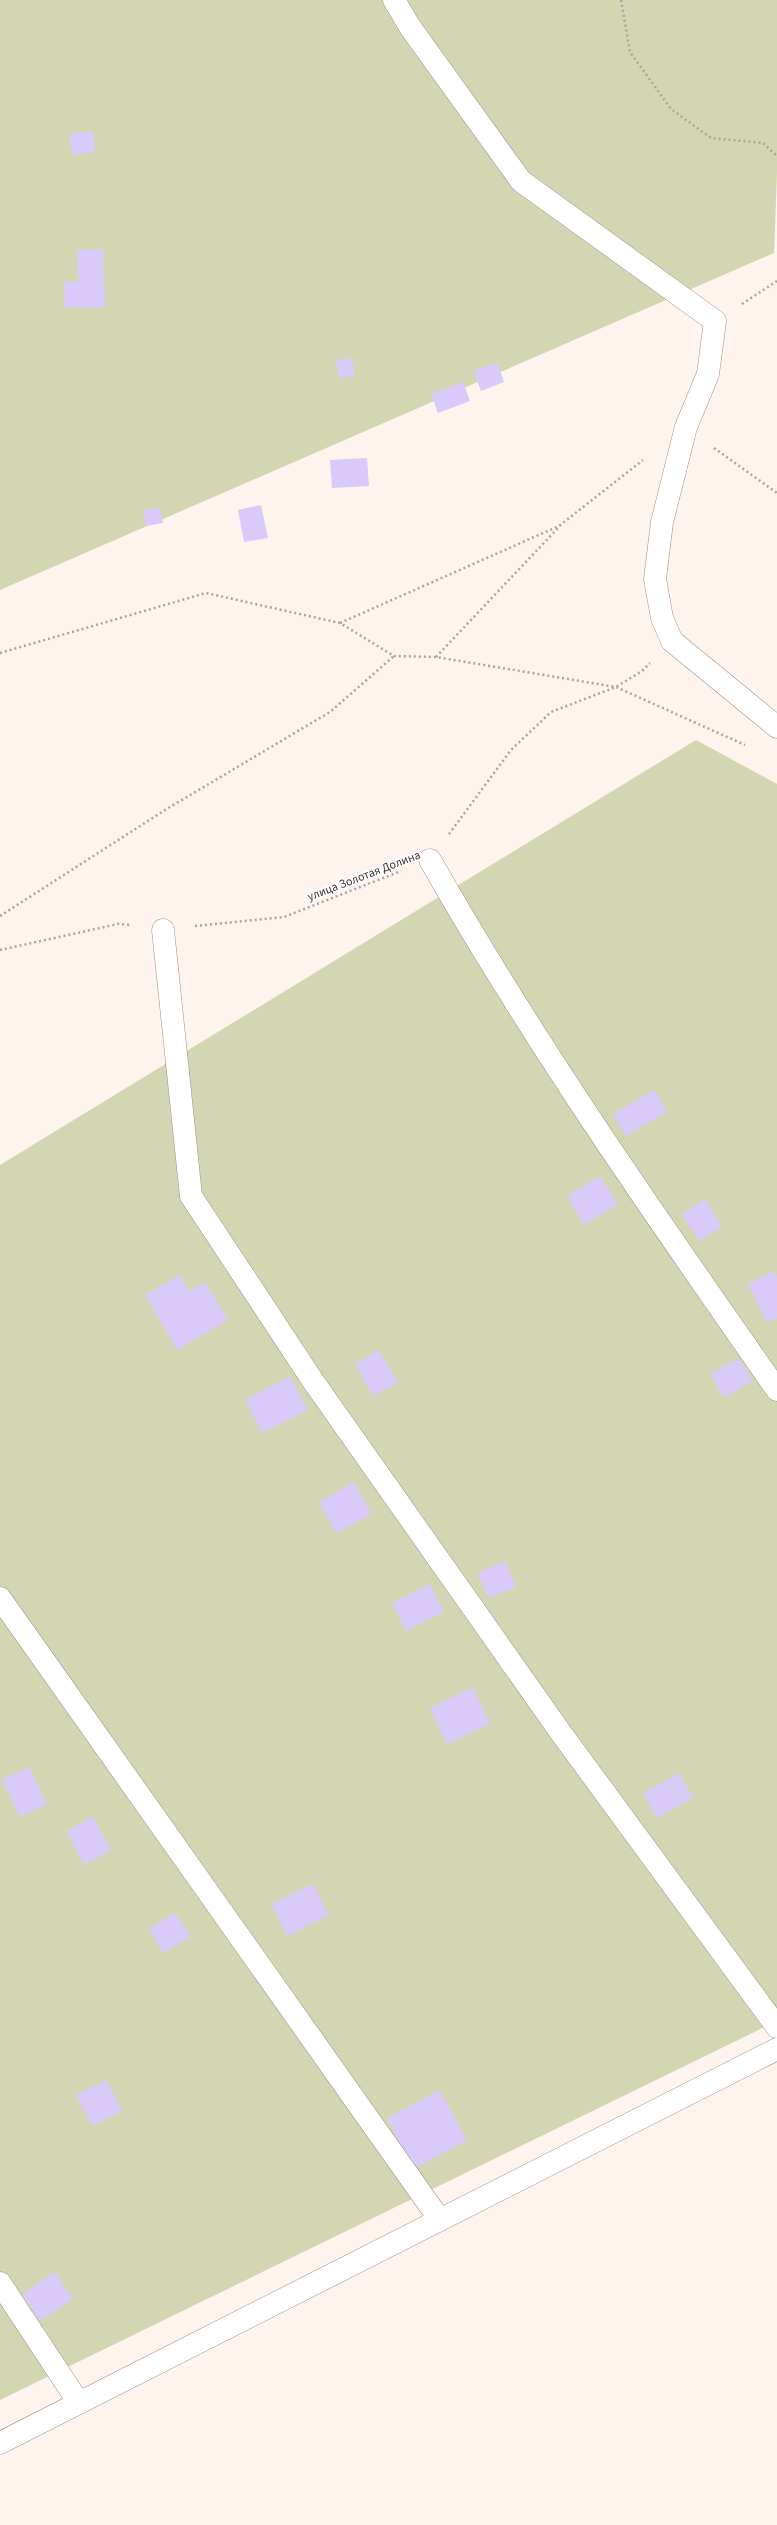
<svg xmlns="http://www.w3.org/2000/svg" width="777" height="2525" viewBox="0 0 777 2525" font-family="'Source Sans 3',sans-serif">
<style>
.green{fill:#d2d6b2}
.building{fill:#d8caf9}
.lines{fill:none;stroke-linecap:round;stroke-linejoin:round}
.minor-casing{stroke:#a09088;stroke-width:23}
.path{stroke:#ada49f;stroke-width:2.5;stroke-dasharray:2 3;stroke-linecap:butt}
.minor{stroke:#fff;stroke-width:22}
.labels{text-anchor:middle;dominant-baseline:central;stroke-width:3.5;stroke-linejoin:round;paint-order:stroke}
.street-label{font-size:12px;fill:#3b3431;stroke:#fff}
</style>
<rect width="100%" height="100%" fill="#fef3ed"/>
<g class="green">
<path d="M0,0H777V173L774,253L0,590Z"/>
<path d="M696,740L777,784V2021L0,2400V1165Z"/>
</g>
<g class="building">
<path d="M93,131L95,152L72,155L69,134Z"/>
<path d="M103,249L105,307L65,308L64,282L79,281L77,250Z"/>
<path d="M352,358L355,376L339,378L336,360Z"/>
<path d="M497,362L504,382L481,391L473,371Z"/>
<path d="M463,382L470,401L438,413L431,394Z"/>
<path d="M367,458L369,486L332,488L330,460Z"/>
<path d="M261,505L268,538L244,542L238,510Z"/>
<path d="M160,507L163,523L146,526L143,511Z"/>
<path d="M654,1090L667,1112L626,1136L613,1114Z"/>
<path d="M600,1176L618,1204L584,1225L567,1196Z"/>
<path d="M705,1199L722,1227L699,1241L682,1214Z"/>
<path d="M774,1271L777,1278V1318L767,1323L748,1284Z"/>
<path d="M180,1275L189,1291L205,1282L228,1320L177,1350L145,1295Z"/>
<path d="M379,1350L398,1383L373,1396L355,1364Z"/>
<path d="M739,1358L752,1381L724,1398L710,1374Z"/>
<path d="M290,1376L308,1410L262,1433L245,1400Z"/>
<path d="M354,1482L372,1514L336,1533L319,1502Z"/>
<path d="M505,1561L516,1587L488,1598L478,1573Z"/>
<path d="M430,1584L444,1612L406,1631L392,1603Z"/>
<path d="M473,1687L490,1724L447,1744L430,1708Z"/>
<path d="M29,1767L47,1804L20,1817L2,1780Z"/>
<path d="M679,1773L693,1798L657,1818L643,1793Z"/>
<path d="M93,1817L111,1850L84,1865L66,1831Z"/>
<path d="M313,1884L329,1915L287,1936L271,1904Z"/>
<path d="M175,1912L191,1936L164,1953L149,1930Z"/>
<path d="M106,2080L122,2111L92,2126L76,2095Z"/>
<path d="M440,2090L467,2141L413,2169L387,2118Z"/>
<path d="M55,2272L73,2299L40,2321L22,2294Z"/>
</g>
<g class="lines">
<defs>
<g id="minor">
<path d="M394,0L410,27L521,181L715,321L708,374L686,427L662,522L655,579L662,618L672,641L777,727"/>
<path d="M430,860C534,1043 656,1217 777,1390"/>
<path d="M163,930L191,1196L313,1381L561,1733L777,2027"/>
<path d="M0,1598L440,2220"/>
<path d="M0,2283L79,2403"/>
<path d="M0,2443L777,2049"/>
</g>
</defs>
<use href="#minor" class="minor-casing"/>
<g class="path">
<path d="M621,0L630,52L671,109L711,138L763,143L777,156"/>
<path d="M742,304L777,281"/>
<path d="M714,448L777,493"/>
<path d="M340,623L559,526L643,460"/>
<path d="M0,653L206,593L340,623L394,656L436,657L616,687L745,745"/>
<path d="M436,657L558,528"/>
<path d="M449,834L511,750L551,712L616,687L642,671L650,663"/>
<path d="M0,916L165,810L330,712L394,656"/>
<path d="M195,926L284,917L401,871"/>
<path d="M0,950L118,924L131,925"/>
</g>
<use href="#minor" class="minor"/>
</g>
<g class="labels">
<g class="street-label">
<text transform="translate(364 876) rotate(-21)">улица Золотая Долина</text>
</g>
</g>
</svg>
